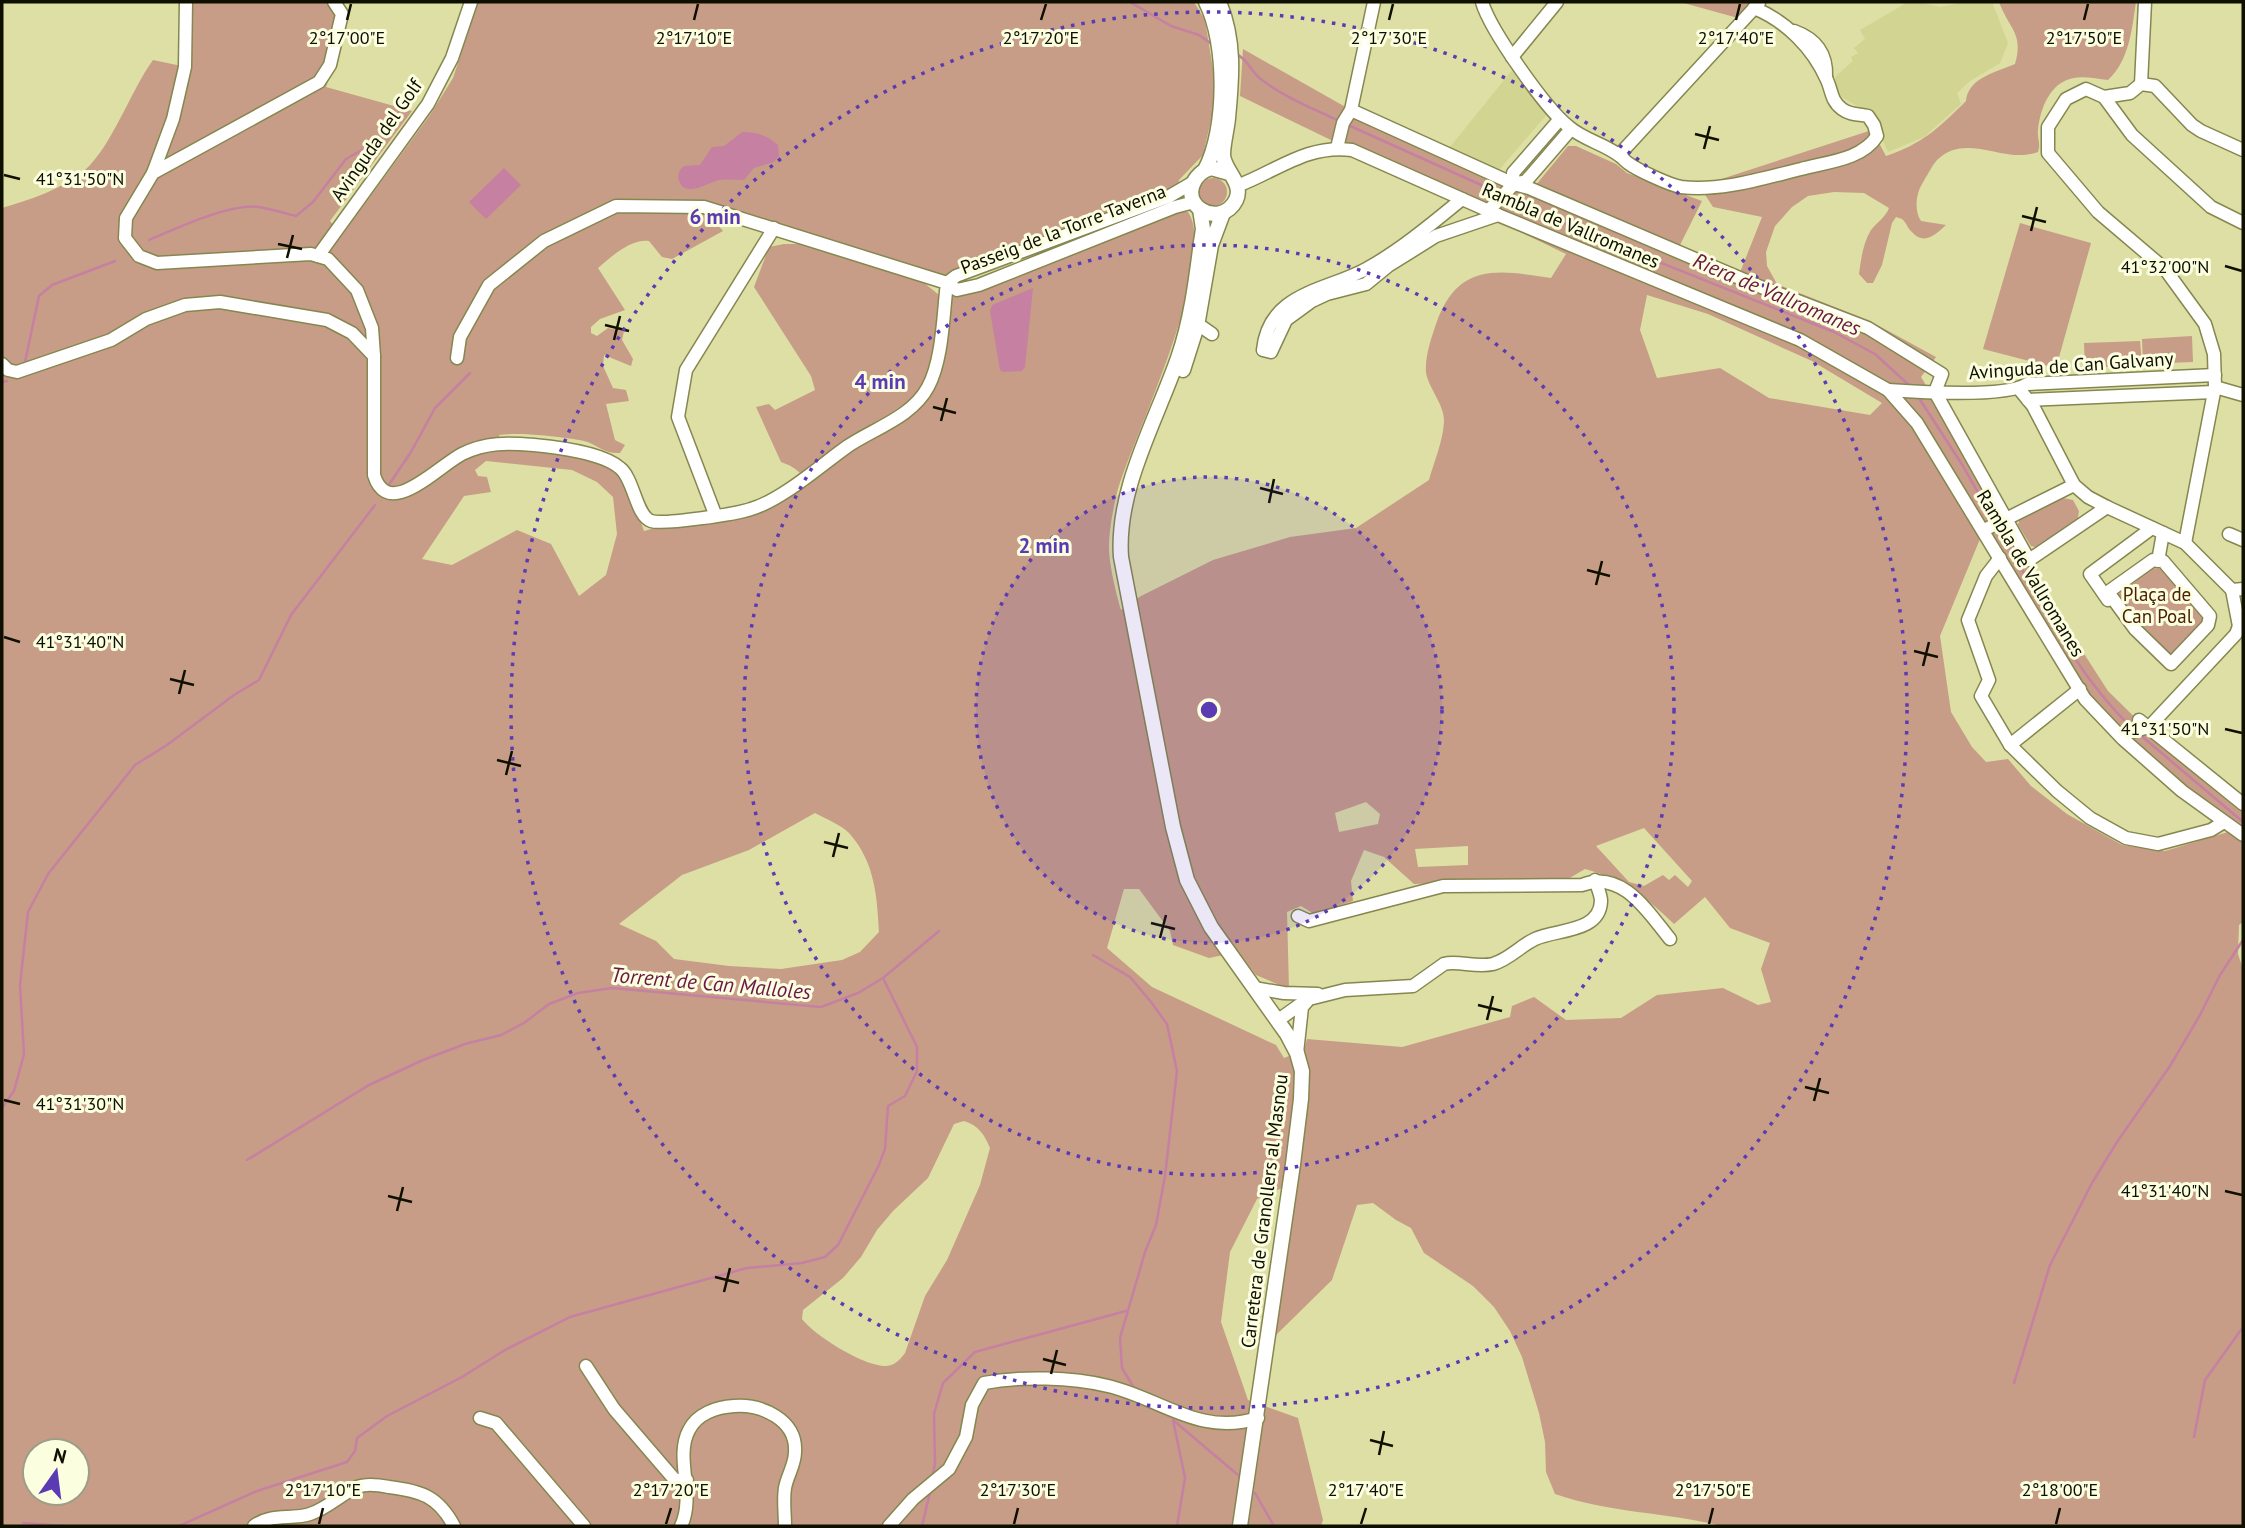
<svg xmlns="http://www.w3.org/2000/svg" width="2245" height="1528" viewBox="0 0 2245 1528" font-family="'PT Sans',sans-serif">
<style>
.built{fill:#d2d491}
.green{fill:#c79d87;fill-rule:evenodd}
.water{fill:#c680a1}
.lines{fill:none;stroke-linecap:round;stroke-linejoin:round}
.stream{stroke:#c680a1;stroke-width:2.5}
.minor-casing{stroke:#85874f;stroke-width:15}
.major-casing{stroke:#85874f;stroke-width:17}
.minor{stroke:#fff;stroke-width:12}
.major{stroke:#fff;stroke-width:14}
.ticks{fill:none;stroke:#0f0f00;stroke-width:2.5}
.ring{fill:none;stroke:#5b3bb3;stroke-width:3.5;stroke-dasharray:3.5 7}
.labels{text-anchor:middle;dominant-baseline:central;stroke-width:6;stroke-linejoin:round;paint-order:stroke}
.street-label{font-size:19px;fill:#0f0f00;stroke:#fcfee0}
.park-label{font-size:19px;fill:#4c2104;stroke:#fcfee0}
.water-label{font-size:21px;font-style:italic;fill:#6b1748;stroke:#fcfee0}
.ticks-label{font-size:18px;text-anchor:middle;fill:#0f0f00;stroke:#fcfee0;stroke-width:6;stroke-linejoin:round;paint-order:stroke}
.centre{fill:#5b3bb3;stroke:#fcfee0;stroke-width:3.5}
.ring-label{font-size:21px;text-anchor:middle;font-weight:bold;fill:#5b3bb3;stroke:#fcfee0;stroke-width:6;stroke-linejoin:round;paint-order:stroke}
</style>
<rect width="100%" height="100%" fill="#dddfa4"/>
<g class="built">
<path d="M1908,2H1919L1940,7L1965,2H1992L2008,43L2000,63L1970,81L1957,93L1961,104L1924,137L1888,152L1879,132L1864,110L1842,97L1836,90L1834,83L1836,76L1853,61L1851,57L1858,53L1854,48L1865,39L1860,30Z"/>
<path d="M1513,69L1548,113L1499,170L1450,147Z"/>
</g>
<g class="green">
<path d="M191,2H327L346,33L326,87L412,111L330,221L342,235L430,115L453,78L478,2H1194L1205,20L1217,94L1203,155L1179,180L1177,189L956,274L944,275L889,259L709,215L723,231L672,259L662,257L649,241C630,239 611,257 598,268L625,310L600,319L591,327V333L597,336L608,328L624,331L622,340L633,359L631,366L604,355L603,366L613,388L626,390L629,401L606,404L615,440L625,445L620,453C603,454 599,445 584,441C563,437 519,432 499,435L502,447C530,450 598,452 617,472C632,486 637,512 644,531L808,486C804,473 793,466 781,462L756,407L769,404L775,410L815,390L811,376L754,287L769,247L784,244H808L923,282L939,295L952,297L1180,211L1188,212C1220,262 1133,436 1117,493C1113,509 1109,531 1109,547C1109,564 1116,593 1121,610L1141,596L1213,560L1290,537L1356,528L1429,480C1434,462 1443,441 1444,422C1445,405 1428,388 1426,372C1425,356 1431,339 1436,324C1458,262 1497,270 1551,278L1566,254L1240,96L1243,49L1342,105L1502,183L1737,280L1762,217L1713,207L1698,184L1709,183L1872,130L1886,156C1922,144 1939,128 1966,101C1968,78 1996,72 2015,64C2024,33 2009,29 1999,2H2136C2132,29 2129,61 2108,80C2097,79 2085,76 2074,78C2050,82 2040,109 2038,130C2037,138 2041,144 2038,152C2005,165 1966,131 1937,160C1931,167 1927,176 1922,184C1916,194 1914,211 1921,221L1946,225C1936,234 1924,246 1912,232C1907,228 1907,223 1902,219L1896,217L1892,223L1882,265L1873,283H1867L1859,274C1861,259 1863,243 1871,230C1877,222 1886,217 1889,208L1864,193L1834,192L1808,196L1792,207L1775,226L1766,252L1767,266L1777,284L1870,321L1936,357L1921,377L1991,494L2052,604L2108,691L2164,746L2243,807V922L2239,925L2238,954L2243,969V1526H1722C1666,1512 1609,1513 1555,1494L1546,1472L1545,1442L1539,1413L1522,1357L1510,1331L1494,1307L1473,1286L1424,1253L1411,1228L1396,1220L1373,1203L1357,1205L1332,1280L1273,1338L1296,1182L1257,1199L1230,1252L1221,1322L1248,1400L1298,1418L1323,1520L1321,1526H2V208C30,200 62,189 85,170C112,146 131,90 153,60L191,68ZM1647,295L1708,314L1812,361L1882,403L1870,415L1769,398L1720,368L1657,378L1640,330ZM486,461L572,470L597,482L613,497L617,534L606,575L579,596L551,544L517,530L452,565L422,559L464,496L491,492L487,477L478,476L475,470ZM1980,539L1990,549L2122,745L2228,832L2165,851L2122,845L2067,814L2031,786L2008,759L1986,762L1972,747L1951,712L1940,636ZM1366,802L1380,814L1378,824L1339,832L1335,813ZM815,813C826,819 841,825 849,833C875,862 877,896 879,932L860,952L842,960L781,969L729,966L674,959L656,941L619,924L682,875L749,850ZM1644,828L1692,881L1688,887L1675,875L1669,880L1663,875L1644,886L1629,882L1596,846ZM1468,846V865L1418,867L1415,849ZM1364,850L1384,857L1414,884L1568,879L1585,869C1623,879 1646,897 1674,924L1705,897L1730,928L1770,943L1761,969L1771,1002L1758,1005L1723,988L1657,995L1621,1018L1566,1020L1534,997L1512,1006L1510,1017L1402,1047L1307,1039L1304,1050L1284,1058L1276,1045L1152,987L1107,948L1124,889H1139L1170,931L1173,945L1209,958L1238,952L1256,975L1289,989L1287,912L1301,906L1314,914L1353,901L1351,881ZM964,1121C979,1126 984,1134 990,1148L980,1185L947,1260L925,1296L905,1353C899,1361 893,1367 883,1366C861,1364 815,1336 802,1319L803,1310L843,1278L861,1257L877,1230L893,1211L928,1178L954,1124ZM35,1451H77V1493H35Z"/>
<path d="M1680,2H1752L1738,18Z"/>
<path d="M1568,146H1576L1616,164L1627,173L1702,201L1679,247L1535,186Z"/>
<circle cx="1213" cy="192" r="14"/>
<path d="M2020,223L2091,243L2056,368L1983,349Z"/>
<path d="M2192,336L2193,362L2143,364L2142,339Z"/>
<path d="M2140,341L2142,365L2085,368L2084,343Z"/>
<path d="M2059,497L2073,500L2079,511L2077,523L2039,548L2031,546L2018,525L2020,517Z"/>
<path d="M2153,568L2161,569L2205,620L2172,656H2169L2139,627L2117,595Z"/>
</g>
<g class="water">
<path d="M742,132C757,132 767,135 778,145L779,156L774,162L754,168L744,180C736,180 728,179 720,180C708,182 686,199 679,181C677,174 679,170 684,166L700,165L712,147L724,146Z"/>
<path d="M504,168L521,185L486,219L469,202Z"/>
<path d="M1033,288L1025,367L1022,371L1003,372L1000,370L990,311L992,305Z"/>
</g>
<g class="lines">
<g class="stream">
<path d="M1130,2L1171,26L1199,35L1213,45"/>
<path d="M1236,54C1248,59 1251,72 1262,80C1286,98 1312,108 1339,121"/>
<path d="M1348,125L1499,193"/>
<path d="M1508,197L1574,228L1834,332L1875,354L1911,387"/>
<path d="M149,240C175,229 230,203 259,207C271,209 284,213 296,216L313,202L346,159L367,147"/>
<path d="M25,362L39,296L52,285L115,261"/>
<path d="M2,382L7,381"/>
<path d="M1917,395L1963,466L1994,521"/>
<path d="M388,486L411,452L435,408L470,373"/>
<path d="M1997,526C2039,596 2072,670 2131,727"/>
<path d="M2138,733L2243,822"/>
<path d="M1093,955L1130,977L1151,1002L1167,1024L1177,1071L1165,1176L1156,1225L1145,1252L1120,1338L1122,1368L1134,1388"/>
<path d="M2,1108L14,1091L24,1054L20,985L28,912L48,874L135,765L167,745L234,695L259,680L291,615L375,505"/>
<path d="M247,1160L369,1085L423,1060L465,1044L501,1035L524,1023L549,1004L578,993L612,988L821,1007L858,993L883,978L939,931"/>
<path d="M2014,1383L2050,1265L2092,1183L2117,1142L2170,1066L2200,1015L2220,975L2243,940"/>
<path d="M1173,1420L1185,1478L1177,1526"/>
<path d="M1173,1420L1238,1475"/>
<path d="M2194,1437L2205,1380L2243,1327"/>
<path d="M933,1475L935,1463L934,1414L943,1383L975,1352L1126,1311"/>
<path d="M1255,1493L1274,1526"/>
<path d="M23,1523L65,1526"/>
<path d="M179,1526L257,1491L347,1462L355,1451L357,1438L387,1416L462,1377L505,1350L570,1317L747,1268L802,1263L825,1257L838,1245L878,1167L885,1149L888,1106L905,1096L917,1071V1047L883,978"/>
<path d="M922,1526L930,1492"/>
</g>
<defs>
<g id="minor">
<path d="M334,2L342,14L330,65L319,82L153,173L126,218L125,238L139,256L157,263L311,254L328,259L357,290L372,328L374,356"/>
<path d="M1482,2C1490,30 1546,109 1569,127C1584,140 1605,144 1620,156C1623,158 1625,161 1628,163C1637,170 1670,185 1681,187C1720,192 1764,178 1801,169C1826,162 1862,160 1877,136L1874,125L1868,116C1858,114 1850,115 1842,109C1831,101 1832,91 1827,80C1813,48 1786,21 1754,8"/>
<path d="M1794,31C1816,39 1827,54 1826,77"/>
<path d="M1512,57L1557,2"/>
<path d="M2141,84L2145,2"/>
<path d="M2104,97L2130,93L2141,84L2155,86L2192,125L2201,131L2243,150"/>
<path d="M1351,110L1514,184L1529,188L1756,285L1868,328L1942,374L1935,392L2029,560L2107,507L2088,497L2074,485L2033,406L2019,389"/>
<path d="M1337,148L1343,123L1351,110L1374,2"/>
<path d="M1619,155L1759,3"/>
<path d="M153,173L173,119L185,67L186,2"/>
<path d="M1192,183L1168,197L956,276L947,283L957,290L979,285L1175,207L1194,202"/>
<path d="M1514,184L1513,173L1560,119"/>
<path d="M1237,186C1277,171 1307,144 1352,150L1498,215L1800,340L1888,390L1917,423L2085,699L2123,739L2182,791L2243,835"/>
<path d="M1462,199C1434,222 1398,252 1366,269C1326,291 1269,292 1263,350L1271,352L1286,320L1312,301L1327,294L1366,284L1388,266L1436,236L1498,215"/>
<path d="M1488,211L1514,184L1526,181L1571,129"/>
<path d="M318,256L428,104L452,58L471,2"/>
<path d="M1192,320L1212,334"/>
<path d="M2,364L8,370L17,372L111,340L146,319L185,305L220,302L327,320L352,333L374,356V475C388,521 437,467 462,454C486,442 508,443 534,445C556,447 603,453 620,468C634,479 636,516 651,521C663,525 737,514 751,509C782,500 821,465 848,446C875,428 912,417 928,387C943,359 943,314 947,283L704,207L616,206L544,241L489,285L460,337L457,358"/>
<path d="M2215,387L2243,395"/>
<path d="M1888,390C1917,392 2005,398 2027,384L2215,375"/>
<path d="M2028,400L2214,392"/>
<path d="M2107,507L2185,543L2232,590L2243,589"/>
<path d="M715,514L678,417L686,370L774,228"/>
<path d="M1984,530L2074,485"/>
<path d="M2229,534L2243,540"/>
<path d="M2185,543L2215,387L2214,354L2205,324L2165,269L2098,212L2048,153V127L2066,99L2086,89L2104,97L2132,135L2211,207L2243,223"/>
<path d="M2000,558L1986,576L1968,620L1989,680L1981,696L2010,745L2057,791L2090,818L2126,838L2158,844L2211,830L2224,822"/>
<path d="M2153,560L2163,561L2210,616L2208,625L2171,664L2135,629L2108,592Z"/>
<path d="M2158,561L2163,533"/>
<path d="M2232,590L2239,626"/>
<path d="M2108,600L2090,574L2152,528"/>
<path d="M2139,720L2243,804"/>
<path d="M2149,727L2236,634L2239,626"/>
<path d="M2120,735L2149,727"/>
<path d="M2010,745L2080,689"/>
<path d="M1298,916L1309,921L1443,886L1582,885C1622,869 1648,912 1670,939"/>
<path d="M1254,988L1284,993L1318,994"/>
<path d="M1276,1019L1284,1016L1305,1001"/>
<path d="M1297,1053L1302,1007L1309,999L1345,990L1413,986L1444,964C1457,960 1476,968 1493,964C1510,959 1520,946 1535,939C1556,929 1600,933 1601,901C1601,895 1597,886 1595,880"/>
<path d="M586,1366L614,1409L675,1480H687"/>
<path d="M480,1418L496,1423L584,1526"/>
<path d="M254,1526C270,1513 292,1520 310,1514C328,1508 341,1494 357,1487C367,1483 379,1485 389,1487C421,1491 438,1496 454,1526"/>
<path d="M681,1526C696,1495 674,1458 689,1430C697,1414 716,1407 734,1406C762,1404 797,1420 795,1452C795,1465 787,1476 785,1488C783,1500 785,1514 785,1526"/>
<path d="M889,1526L913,1499L949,1469L966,1437L972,1405L984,1383C1020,1376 1072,1377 1108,1386C1160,1398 1200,1437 1258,1418"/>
</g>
<g id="major">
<path d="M1219,2C1235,40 1232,77 1228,118C1227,130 1223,143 1223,155C1224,171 1244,183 1236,200C1229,214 1213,218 1200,209C1183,196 1193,173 1211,168L1229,173"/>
<path d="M1205,170C1227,129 1227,43 1206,2"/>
<path d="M1200,209L1203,229L1201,242C1196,281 1191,321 1178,358C1156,421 1116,490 1121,557L1173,827L1187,880L1211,927L1287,1034L1297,1053L1302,1071L1301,1099L1293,1164L1240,1526"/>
<path d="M1183,370L1197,326L1211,245L1223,213"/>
</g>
</defs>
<use href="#minor" class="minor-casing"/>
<use href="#major" class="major-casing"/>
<use href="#minor" class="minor"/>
<use href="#major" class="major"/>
</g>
<path class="ticks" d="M347,20L351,4M694,20L698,4M1041,20L1046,4M1389,20L1393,4M1736,20L1740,4M2084,20L2088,4M1695,134L1719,140M1704,149L1710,126M4,175L20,179M2022,216L2046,222M2031,231L2037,207M278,244L302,249M287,258L293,235M2225,266L2242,271M605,325L629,331M614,340L620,316M933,407L956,413M941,421L947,398M1260,488L1283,494M1269,503L1274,479M1587,570L1610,576M1596,585L1602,561M4,637L20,642M1914,651L1938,657M1923,666L1929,642M170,679L194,685M179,694L185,670M2225,729L2242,733M497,760L521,766M506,775L512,751M824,842L848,848M833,857L839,833M1151,923L1175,929M1160,938L1166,915M1478,1005L1502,1011M1487,1020L1493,996M1805,1087L1829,1093M4,1100L20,1104M1814,1101L1820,1078M2225,1191L2242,1195M388,1196L412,1202M397,1211L403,1187M715,1277L739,1283M724,1292L730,1268M1043,1359L1066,1365M1051,1374L1057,1350M1370,1440L1393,1446M1379,1455L1384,1431M319,1524L323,1508M666,1524L671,1508M1014,1524L1018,1508M1361,1524L1366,1508M1709,1524L1713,1508M2056,1524L2060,1508"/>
<circle cx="1209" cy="710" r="233" fill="#5b3bb3" fill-opacity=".12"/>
<g class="ring">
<circle cx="1209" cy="710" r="233"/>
<circle cx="1209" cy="710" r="465"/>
<circle cx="1209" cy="710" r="698"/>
</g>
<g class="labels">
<g class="street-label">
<text transform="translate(376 140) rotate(-55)">Avinguda del Golf</text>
<text transform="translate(1571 225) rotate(23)">Rambla de Vallromanes</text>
<text transform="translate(1063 229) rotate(-21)">Passeig de la Torre Taverna</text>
<text transform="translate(2071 365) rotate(-4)">Avinguda de Can Galvany</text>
<text transform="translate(2031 573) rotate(59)">Rambla de Vallromanes</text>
<text transform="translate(1264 1211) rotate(-83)">Carretera de Granollers al Masnou</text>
</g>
<g class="park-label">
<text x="2157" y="594">Plaça de<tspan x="2157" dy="22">Can Poal</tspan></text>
</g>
<g class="water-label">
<text transform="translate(1777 294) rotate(23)">Riera de Vallromanes</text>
<text transform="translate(711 983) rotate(5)">Torrent de Can Malloles</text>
</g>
</g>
<g class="ticks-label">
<text x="347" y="44">2°17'00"E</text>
<text x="694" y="44">2°17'10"E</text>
<text x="1041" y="44">2°17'20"E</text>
<text x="1389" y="44">2°17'30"E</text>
<text x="1736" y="44">2°17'40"E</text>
<text x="2084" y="44">2°17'50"E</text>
<text x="80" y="185">41°31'50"N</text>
<text x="2165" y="273">41°32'00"N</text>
<text x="80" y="648">41°31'40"N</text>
<text x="2165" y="735">41°31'50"N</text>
<text x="80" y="1110">41°31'30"N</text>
<text x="2165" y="1197">41°31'40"N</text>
<text x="323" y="1496">2°17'10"E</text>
<text x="671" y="1496">2°17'20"E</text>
<text x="1018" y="1496">2°17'30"E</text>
<text x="1366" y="1496">2°17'40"E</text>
<text x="1713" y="1496">2°17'50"E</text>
<text x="2060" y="1496">2°18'00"E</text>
</g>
<circle cx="1209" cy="710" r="10" class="centre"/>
<g class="ring-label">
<text x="715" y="224">6 min</text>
<text x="880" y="389">4 min</text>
<text x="1044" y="553">2 min</text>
</g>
<rect width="2245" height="1528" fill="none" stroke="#0f0f00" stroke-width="7"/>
<g transform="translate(56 1472) rotate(14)"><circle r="33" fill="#fcfee0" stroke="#9d9e86" stroke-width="2"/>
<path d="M0-5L12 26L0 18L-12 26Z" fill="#5b3bb3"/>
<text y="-10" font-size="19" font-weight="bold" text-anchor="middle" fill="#0f0f00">N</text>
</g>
</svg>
